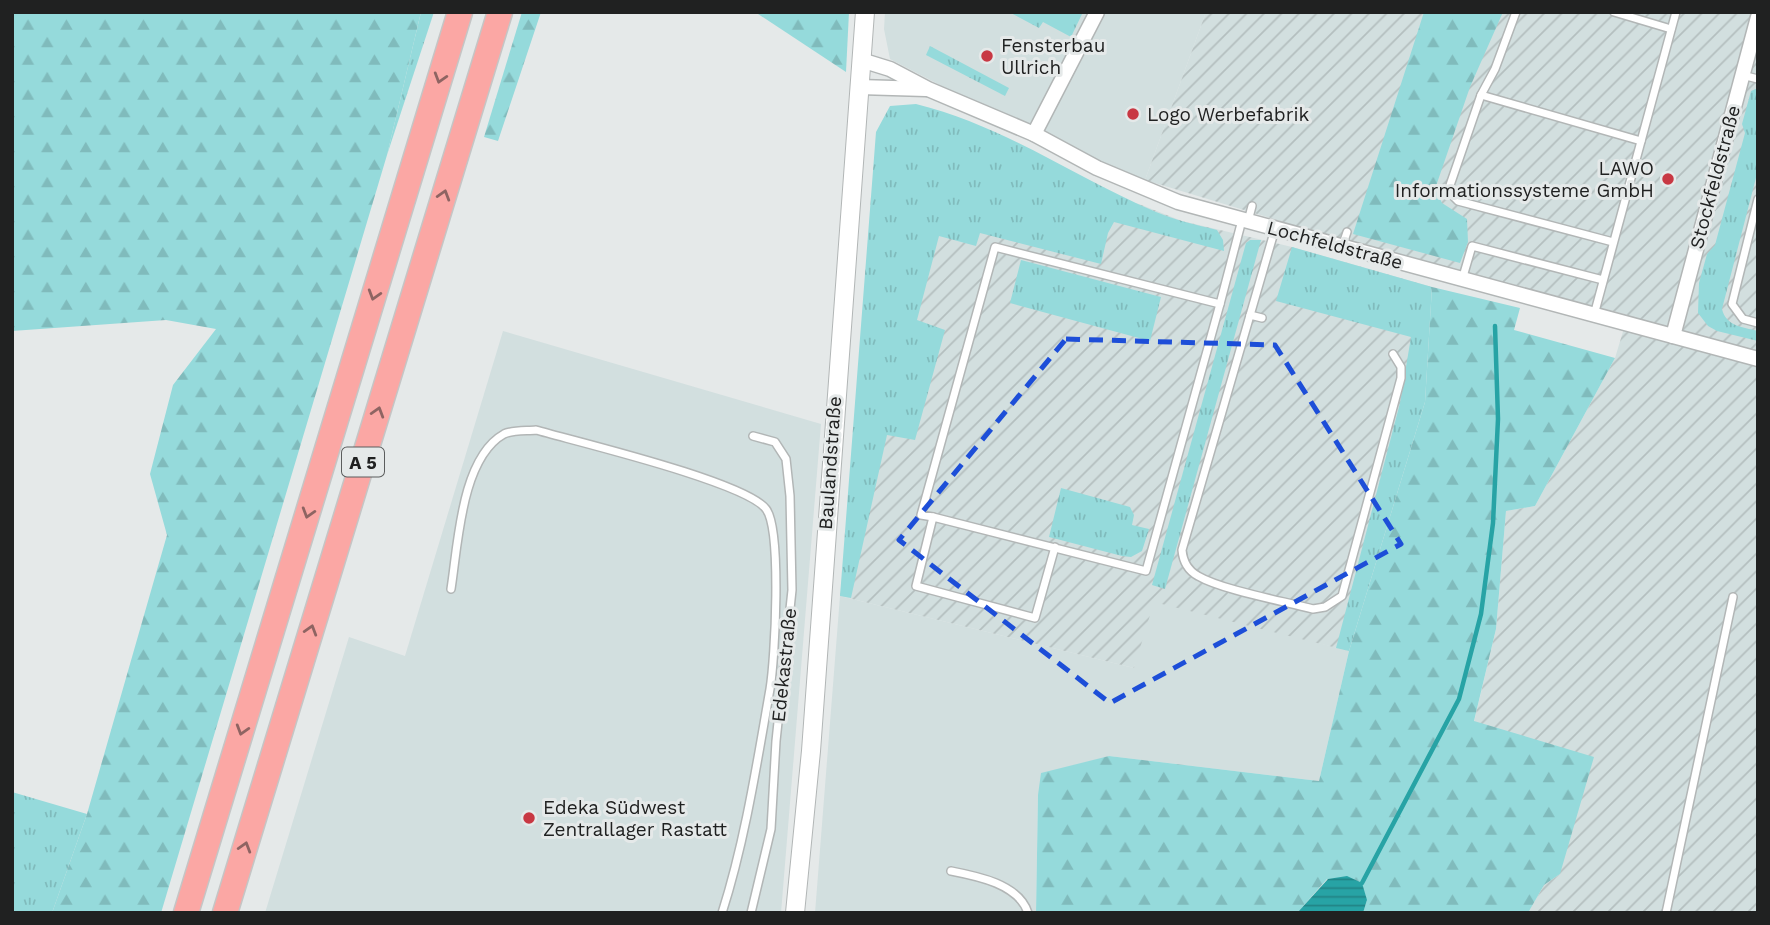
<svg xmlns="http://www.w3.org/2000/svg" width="1770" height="925" viewBox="0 0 1770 925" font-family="'Work Sans',sans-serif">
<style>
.built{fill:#d2dfdf}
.industrial{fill:url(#industrial-furrows)}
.grass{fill:url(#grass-tufts)}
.forest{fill:url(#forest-firs)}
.water{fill:url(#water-rules)}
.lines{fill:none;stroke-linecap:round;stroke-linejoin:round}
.stream{stroke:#27a3a5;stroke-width:4.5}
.service-casing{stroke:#b2b6b6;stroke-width:10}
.minor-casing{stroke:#b2b6b6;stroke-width:17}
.tertiary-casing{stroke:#b2b6b6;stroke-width:20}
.motorway-casing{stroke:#c5c5c5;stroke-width:27}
.service{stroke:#fff;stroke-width:7}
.minor{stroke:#fff;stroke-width:14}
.tertiary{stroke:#fff;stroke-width:18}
.motorway{stroke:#fba7a4;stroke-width:24}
.oneway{stroke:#8e6462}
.marked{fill:none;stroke:#1d4ed8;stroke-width:5;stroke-dasharray:14 9;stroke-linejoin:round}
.poi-dot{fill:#c83843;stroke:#e5e9e9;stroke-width:2.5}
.labels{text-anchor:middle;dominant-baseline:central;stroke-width:6;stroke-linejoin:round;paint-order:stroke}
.shield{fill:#e5e9e9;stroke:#5b5d5d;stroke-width:2}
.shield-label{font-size:18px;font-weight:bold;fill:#202121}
.poi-label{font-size:19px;fill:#202121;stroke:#e5e9e9;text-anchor:start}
.street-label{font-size:19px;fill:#202121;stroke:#e5e9e9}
</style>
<defs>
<pattern id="industrial-furrows" width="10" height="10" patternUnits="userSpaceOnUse" patternTransform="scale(1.75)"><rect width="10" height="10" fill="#d2dfdf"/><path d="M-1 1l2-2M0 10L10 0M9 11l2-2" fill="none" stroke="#b4bfbf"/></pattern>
<pattern id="grass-tufts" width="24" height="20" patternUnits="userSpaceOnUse" patternTransform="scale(1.75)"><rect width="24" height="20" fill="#95dadb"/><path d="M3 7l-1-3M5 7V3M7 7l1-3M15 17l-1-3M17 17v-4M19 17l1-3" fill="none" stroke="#80bbbc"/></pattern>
<pattern id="forest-firs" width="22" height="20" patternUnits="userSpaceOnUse" patternTransform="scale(1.75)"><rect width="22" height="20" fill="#95dadb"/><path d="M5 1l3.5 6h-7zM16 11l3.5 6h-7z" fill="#80bbbc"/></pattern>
<pattern id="water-rules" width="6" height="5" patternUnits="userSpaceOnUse" patternTransform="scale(1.75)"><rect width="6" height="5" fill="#27a3a5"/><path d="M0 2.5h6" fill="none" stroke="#218486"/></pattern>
</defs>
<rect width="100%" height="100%" fill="#e5e9e9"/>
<g class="built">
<path d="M885,12H1206L1145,180L1034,134L890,59L884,29Z"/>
<path d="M503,331L821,424L781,913H265L349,637L405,656Z"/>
<path d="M840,596L1134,668L1149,598L1349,651L1319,781L1109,756L1038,795L1036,913H815Z"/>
</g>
<g class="industrial">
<path d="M1206,12H1758V913H1528L1544,885L1560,874L1474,722L1496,629L1506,511L1535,506L1615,358L1628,315L1336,238L1145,180Z"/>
<path d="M945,157L1139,204L1182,221L1292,247L1432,287L1349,651L1154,602L1134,668L840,596L851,503Z"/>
</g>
<g class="grass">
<path d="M421,12H434L387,155Z"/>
<path d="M1009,12H1083L1071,37L1043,22L1039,28Z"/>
<path d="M930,46L1009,88L1005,96L926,55Z"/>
<path d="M1758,88V170L1722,309C1726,326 1742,327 1758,331V341L1717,331L1708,326L1698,313L1699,283L1707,254L1715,245L1745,133L1742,124L1751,91Z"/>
<path d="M916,104C1007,127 1072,176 1156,212C1175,220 1197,225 1217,230L1223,240L1224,251L1114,222L1108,233L1101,264L980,233L976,246L939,236L917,320L945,330L915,440L887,435L851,598L840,596L876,132L890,106Z"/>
<path d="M1250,240H1261L1165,589L1152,585L1246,243Z"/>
<path d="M1292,247L1432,287L1425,402L1349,651L1336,648L1400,403L1411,337L1276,301Z"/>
<path d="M1021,260L1161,297L1150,341L1010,303Z"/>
<path d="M1061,488L1130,507L1134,515L1132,525L1149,529L1142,551L1131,557L1122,556L1049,537Z"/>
<path d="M12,792L87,814L52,913H12Z"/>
</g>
<g class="forest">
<path d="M12,12H421L387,155L161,913H52L87,814L167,535L150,474L173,385L216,329L166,320L12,331Z"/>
<path d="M522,12H541L498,141L484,137Z"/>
<path d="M755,12H849L846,72Z"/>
<path d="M1424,12H1503L1470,87L1435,189L1442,203L1467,219L1468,242L1460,263L1353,234Z"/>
<path d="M1432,287L1520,308L1514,330L1615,358L1535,506L1506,511L1496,629L1474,721L1594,757L1560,874L1544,885L1528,913H1363L1367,900L1327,879L1297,913H1036L1038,795L1041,773L1109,756L1319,781L1349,651L1425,402Z"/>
</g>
<path class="water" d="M1347,876L1362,883L1367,900L1363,913H1297L1328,879Z"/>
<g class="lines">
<path class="stream" d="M1362,883L1459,699L1481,614L1493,523L1498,419L1495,326"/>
<defs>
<g id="service">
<path d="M1516,12L1495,69L1481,95L1448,191L1458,201L1613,242"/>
<path d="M1614,12L1671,29"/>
<path d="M1742,75L1758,79"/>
<path d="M1481,95L1641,141"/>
<path d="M1758,199L1732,304L1743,319L1758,323"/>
<path d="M1248,221L1252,206"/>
<path d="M1275,229L1182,550C1183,561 1187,570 1198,576C1222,590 1283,601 1313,609L1325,607L1342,596L1401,378V367L1393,354"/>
<path d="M1342,247L1347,232"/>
<path d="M1462,280L1472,246L1603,280"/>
<path d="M1250,315L1262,318"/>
<path d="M1594,315L1676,12"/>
<path d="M933,517L921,515L995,247L1220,304L1242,220"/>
<path d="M1055,547L1035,618L916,586L933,517L1146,571L1220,304"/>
<path d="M451,589C458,545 461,458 504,434C512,430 527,431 536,430C578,442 746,482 766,509C782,530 775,660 770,689C757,763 745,841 722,913"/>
<path d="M951,871C977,876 1019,884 1028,913"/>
<path d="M751,913L771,829L776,741L792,590L790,496L786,459L775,442L753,436"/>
<path d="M1666,913L1733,597"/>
</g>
<g id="minor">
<path d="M861,60L890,69L928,89L1034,134L1097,168L1178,202L1758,359"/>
<path d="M859,87L926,89"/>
<path d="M1034,134L1097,12"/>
<path d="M1673,336L1758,17"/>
</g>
<path id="tertiary" d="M795,913L811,751L865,12"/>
<g id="motorway">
<path d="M186,913L460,12"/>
<path d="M225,913L500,12"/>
</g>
</defs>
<use href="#service" class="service-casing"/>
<use href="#minor" class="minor-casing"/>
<use href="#tertiary" class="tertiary-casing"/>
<use href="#motorway" class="motorway-casing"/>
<use href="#service" class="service"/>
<use href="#minor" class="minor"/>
<use href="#tertiary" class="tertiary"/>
<use href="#motorway" class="motorway"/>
</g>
<defs><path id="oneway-chevron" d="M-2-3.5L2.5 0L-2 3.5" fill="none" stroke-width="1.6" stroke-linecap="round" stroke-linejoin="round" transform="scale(1.75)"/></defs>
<g class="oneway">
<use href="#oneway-chevron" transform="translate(440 78) rotate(107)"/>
<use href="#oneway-chevron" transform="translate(444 195) rotate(-73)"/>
<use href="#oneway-chevron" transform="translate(374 295) rotate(107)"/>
<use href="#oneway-chevron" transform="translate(378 412) rotate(-73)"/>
<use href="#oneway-chevron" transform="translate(308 513) rotate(107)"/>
<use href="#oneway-chevron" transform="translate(311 630) rotate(-73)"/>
<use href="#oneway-chevron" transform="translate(242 730) rotate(107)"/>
<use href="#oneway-chevron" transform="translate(245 847) rotate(-73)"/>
</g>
<path class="marked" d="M1066,339L1275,345L1401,544L1110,703L899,540Z"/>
<g class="poi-dot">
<circle cx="987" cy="56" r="7"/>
<circle cx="1133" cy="114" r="7"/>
<circle cx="1668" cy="179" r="7"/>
<circle cx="529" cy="818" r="7"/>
</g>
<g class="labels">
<rect class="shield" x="342" y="447.5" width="42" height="29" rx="5"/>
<g class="shield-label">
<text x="363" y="462">A 5</text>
</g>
<g class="poi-label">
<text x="1001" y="45">Fensterbau<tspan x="1001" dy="22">Ullrich</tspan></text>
<text x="1147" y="114">Logo Werbefabrik</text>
<text x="1654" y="168" text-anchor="end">LAWO<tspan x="1654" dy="22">Informationssysteme GmbH</tspan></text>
<text x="543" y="807">Edeka Südwest<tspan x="543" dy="22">Zentrallager Rastatt</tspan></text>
</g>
<g class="street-label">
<text transform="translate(1715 177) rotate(-75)">Stockfeldstraße</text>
<text transform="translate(1335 245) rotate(15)">Lochfeldstraße</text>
<text transform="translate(830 463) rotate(-86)">Baulandstraße</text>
<text transform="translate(784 665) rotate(-84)">Edekastraße</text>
</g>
</g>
<rect width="1770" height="925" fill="none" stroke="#202121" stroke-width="28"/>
</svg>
